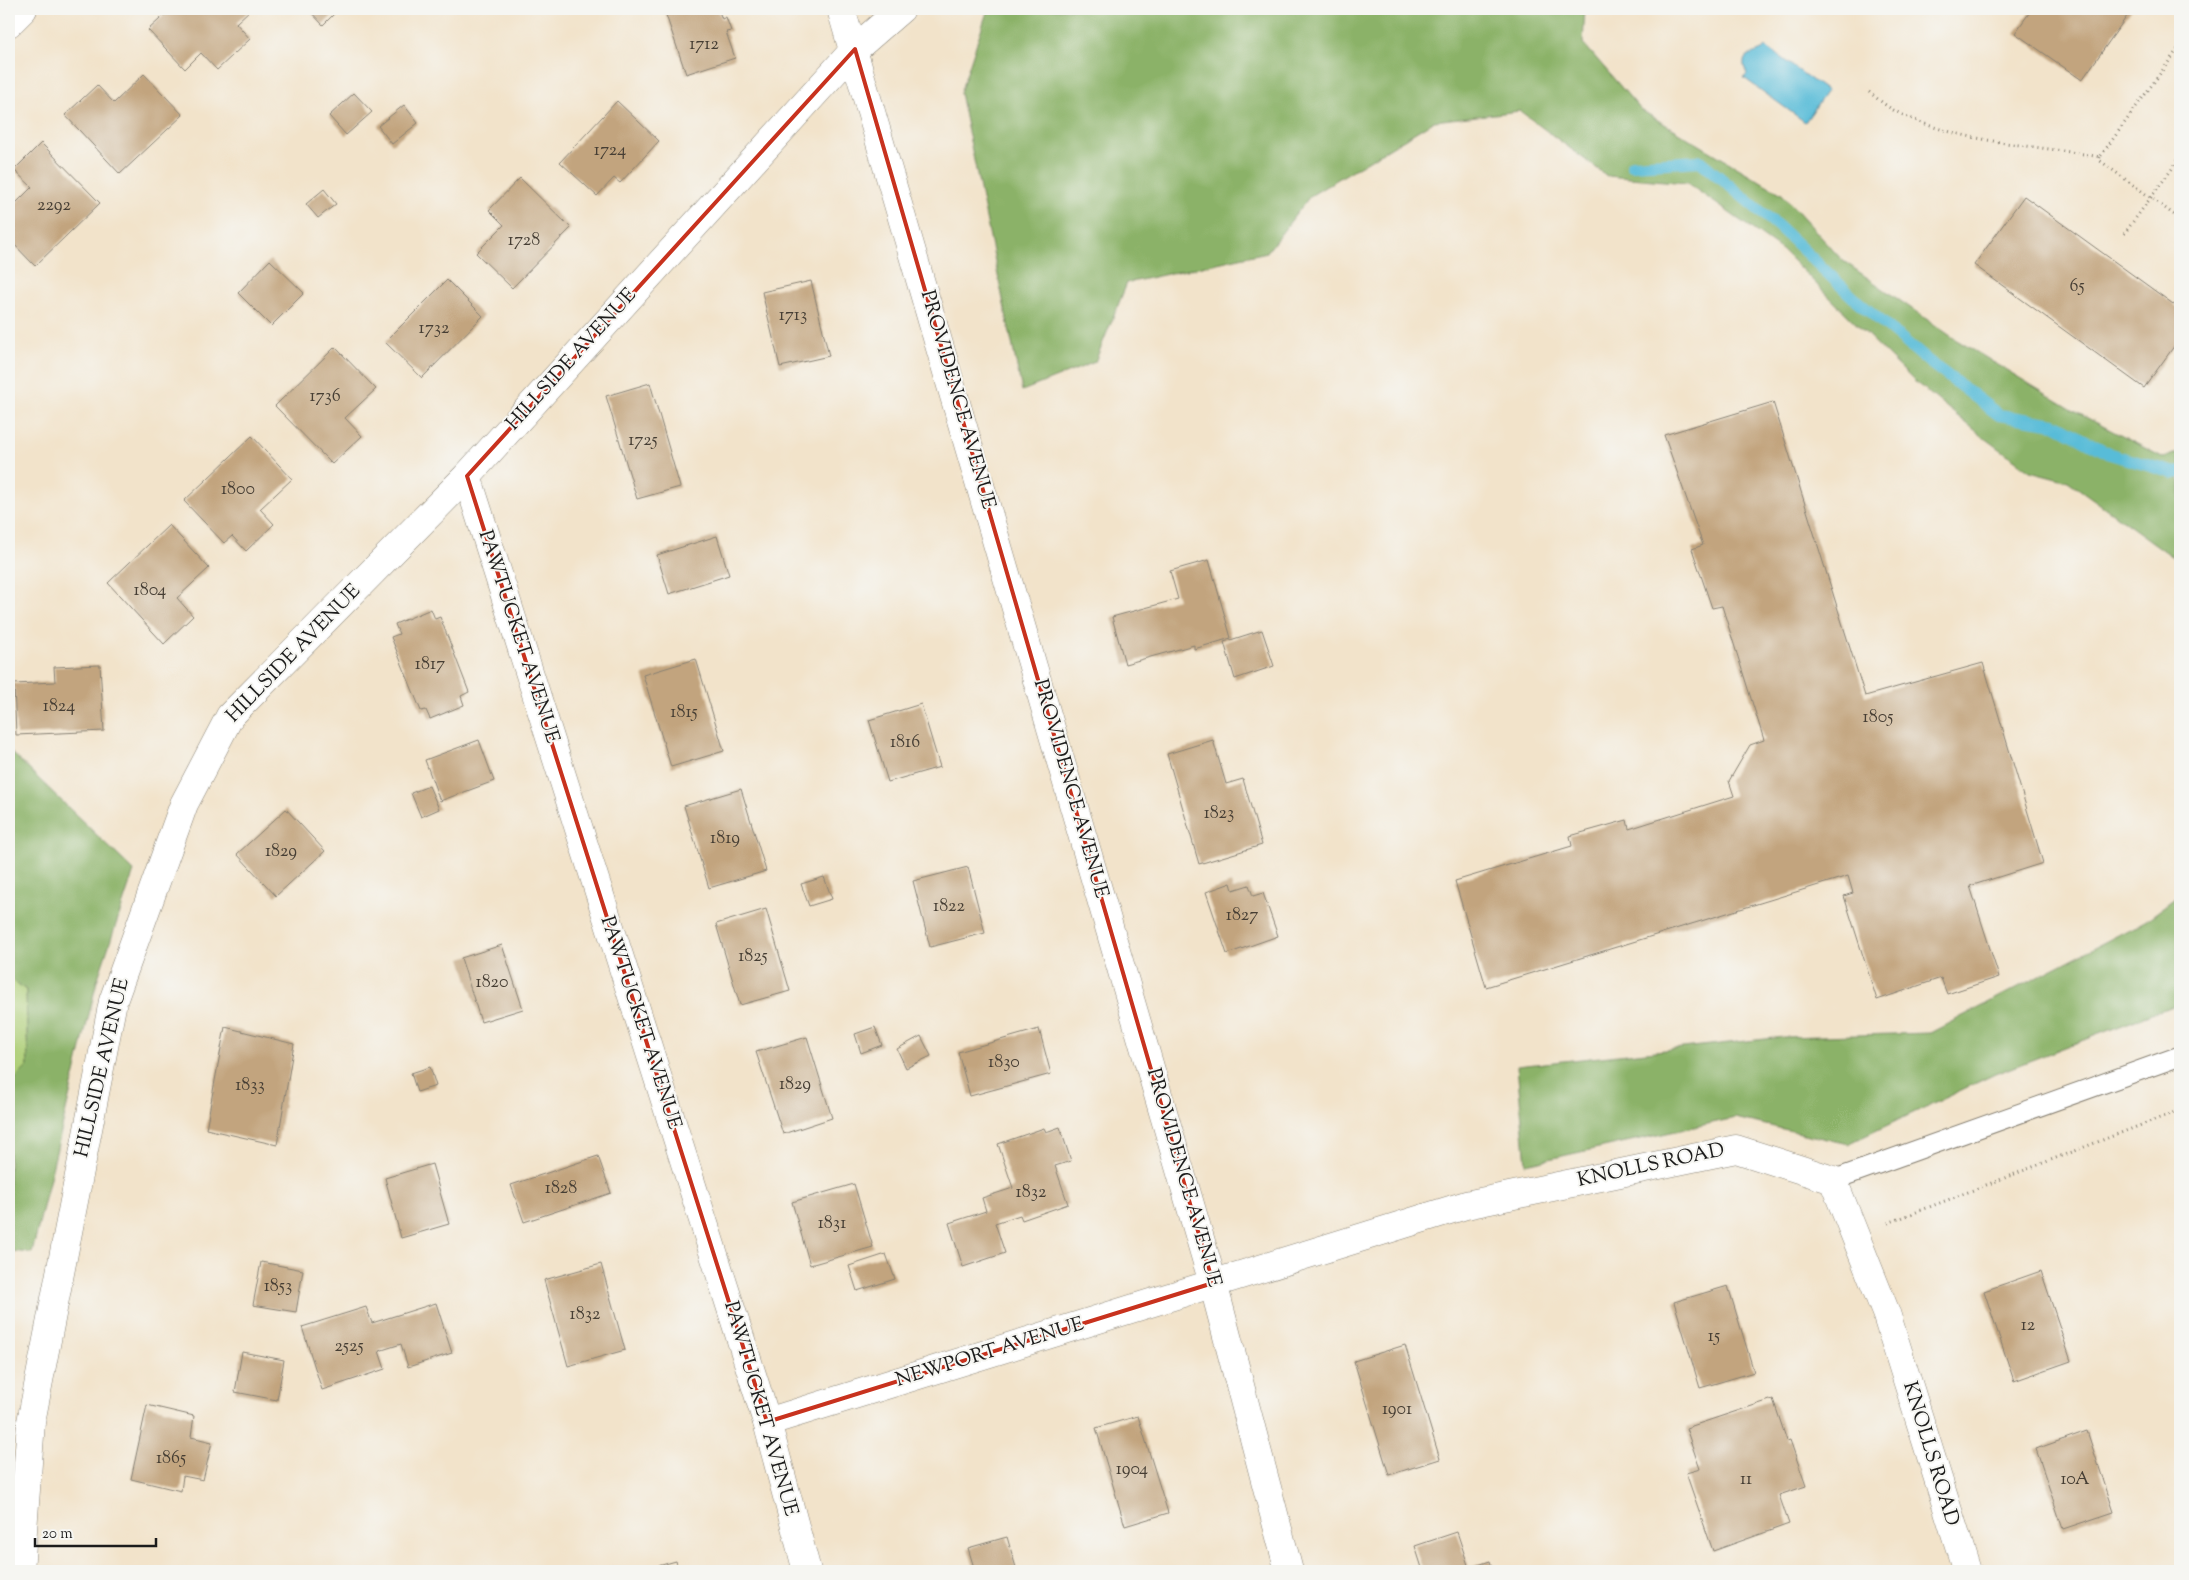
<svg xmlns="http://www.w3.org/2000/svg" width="2189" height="1580" viewBox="0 0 2189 1580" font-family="'Sorts Mill Goudy',serif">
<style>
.green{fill:#afcf78;stroke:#66764a}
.forest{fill:#8bb268;stroke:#546742}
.water{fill:#59bcd8;stroke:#3a6c7a}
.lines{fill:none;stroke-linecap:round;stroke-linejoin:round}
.stream{stroke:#59bcd8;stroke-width:12}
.building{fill:#c2a47e}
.lane-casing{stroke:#878073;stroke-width:21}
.street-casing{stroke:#878073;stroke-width:29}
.secondary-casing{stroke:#878073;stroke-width:29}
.path{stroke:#878073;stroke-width:3;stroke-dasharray:1 4;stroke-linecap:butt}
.lane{stroke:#fff;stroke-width:19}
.street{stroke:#fff;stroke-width:28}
.secondary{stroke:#fff;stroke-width:28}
.marked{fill:none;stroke:#c8321e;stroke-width:4;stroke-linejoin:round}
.labels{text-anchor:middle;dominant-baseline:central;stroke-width:4;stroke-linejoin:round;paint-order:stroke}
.number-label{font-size:18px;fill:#463e34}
.street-label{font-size:20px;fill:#1c1c1c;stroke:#f6f6f2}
</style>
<rect width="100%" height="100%" fill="#f6f6f2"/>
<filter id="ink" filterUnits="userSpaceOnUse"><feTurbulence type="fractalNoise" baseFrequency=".02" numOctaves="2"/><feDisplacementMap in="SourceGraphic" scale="10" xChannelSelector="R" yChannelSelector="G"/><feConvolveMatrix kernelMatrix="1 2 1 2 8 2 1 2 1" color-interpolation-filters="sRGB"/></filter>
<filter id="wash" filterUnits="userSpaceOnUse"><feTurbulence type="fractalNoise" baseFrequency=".0096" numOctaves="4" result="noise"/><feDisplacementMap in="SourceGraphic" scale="20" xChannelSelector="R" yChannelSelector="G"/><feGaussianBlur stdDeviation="1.12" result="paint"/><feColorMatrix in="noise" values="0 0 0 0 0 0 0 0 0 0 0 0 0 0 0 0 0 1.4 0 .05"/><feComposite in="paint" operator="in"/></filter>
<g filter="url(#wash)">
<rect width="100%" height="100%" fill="#f2e3ca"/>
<path class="green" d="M9,977L26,990L28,1066L9,1085Z"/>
<g class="forest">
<path d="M988,9H1585L1583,43L1641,110L1782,194L1842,260L1955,339L2076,412L2164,458L2180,452V562L2068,481L2030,471L1981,435L1914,381L1782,250L1687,183L1607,176L1520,111L1434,121L1310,196L1267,252L1127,283L1095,362L1022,391L960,93Z"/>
<path d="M9,750L134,871L97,981L32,1253L9,1251V1085L28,1066L26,990L9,977Z"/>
<path d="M2180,895V1003L1995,1074L1848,1144L1735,1118L1526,1164L1517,1066L1784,1037L1930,1033L2145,921Z"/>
</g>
<path class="water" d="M1766,47L1827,91L1805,122L1744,78L1747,74C1736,51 1757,56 1766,47Z"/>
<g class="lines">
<path class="stream" d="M1632,165L1700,161L1779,227L1856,300L1928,361L1999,415L2055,424L2110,454L2174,473L2180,472"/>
</g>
<g id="blocks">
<g class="building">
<path d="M171,9H251L236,23L250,39L217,70L201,53L185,69L148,30Z"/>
<path d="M308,9H339L323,25Z"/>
<path d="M664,9H718L722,19L726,17L731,31L726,32L735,58L686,74Z"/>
<path d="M2032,9H2132L2082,80L2015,33Z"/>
<path d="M144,74L183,115L120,174L65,115L97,85L114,103Z"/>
<path d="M354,93L372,112L346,135L329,116Z"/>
<path d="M617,101L659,141L620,183L614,178L597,196L560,162Z"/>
<path d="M404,105L418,123L392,144L378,126Z"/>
<path d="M41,143L100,203L35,266L9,239V210L32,187L14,170Z"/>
<path d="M520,178L571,228L512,288L476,253L504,225L489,210Z"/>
<path d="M324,189L336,204L318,218L306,204Z"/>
<path d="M2024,196L2180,309V338L2144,388L1974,265Z"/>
<path d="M270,260L304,293L271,326L238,293Z"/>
<path d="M447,280L483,316L422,378L385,342Z"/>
<path d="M811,281L829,356L780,367L762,292Z"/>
<path d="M335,347L376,389L345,418L362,436L332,464L275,406Z"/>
<path d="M650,383L680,487L637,499L606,396Z"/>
<path d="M1773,402L1865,696L1983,663L2043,863L1970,886L1999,977L1947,994L1941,978L1877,1000L1844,896L1853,893L1848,876L1486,987L1455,881L1572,846L1570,836L1627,820L1629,829L1734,796L1729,781L1750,745L1764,740L1722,606L1712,608L1692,549L1703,545L1664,435Z"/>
<path d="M252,436L292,479L260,509L274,524L246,551L232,536L224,543L184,501Z"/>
<path d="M169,525L209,568L177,598L193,616L164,644L108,583Z"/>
<path d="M717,536L729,575L669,594L657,555Z"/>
<path d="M1209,560L1231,638L1194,649V645L1125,664L1112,617L1178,599L1170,571Z"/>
<path d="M431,609L435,619L440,617L469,692L461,696L464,705L430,719L426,710L421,711L391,637L399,634L395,624Z"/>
<path d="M1262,630L1274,666L1235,679L1224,642Z"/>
<path d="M696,659L724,751L671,767L643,675Z"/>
<path d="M100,665L104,731L16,735L14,684L55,682L54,667Z"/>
<path d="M921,704L940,767L888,782L869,720Z"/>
<path d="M479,740L494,781L440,801L425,760Z"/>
<path d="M1213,740L1226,784L1243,779L1262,845L1199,864L1167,754Z"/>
<path d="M429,786L439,809L421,817L411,793Z"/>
<path d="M741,789L766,871L709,888L684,806Z"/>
<path d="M286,809L325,851L276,896L237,854Z"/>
<path d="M968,867L985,933L930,947L913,881Z"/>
<path d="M824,877L832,899L809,906L801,884Z"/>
<path d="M1231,883L1233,890L1249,885L1253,896L1263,893L1278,936L1227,954L1206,892Z"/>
<path d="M766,909L790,991L740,1005L716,924Z"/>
<path d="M502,945L523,1009L481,1022L461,958Z"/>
<path d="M225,1027L294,1044L277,1145L206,1129Z"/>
<path d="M875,1027L882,1045L861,1053L855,1034Z"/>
<path d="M1039,1029L1051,1074L970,1096L958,1052Z"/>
<path d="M921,1036L931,1056L906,1068L897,1049Z"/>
<path d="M807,1037L832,1118L783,1134L756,1052Z"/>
<path d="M430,1067L436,1086L417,1092L411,1073Z"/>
<path d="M1060,1127L1071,1161L1055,1166L1068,1204L1022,1220L1020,1215L995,1223L1005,1253L963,1267L949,1223L986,1211L982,1198L1013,1188L998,1144L1044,1128L1046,1132Z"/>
<path d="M598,1156L611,1193L524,1222L511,1185Z"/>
<path d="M432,1164L449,1224L401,1238L385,1178Z"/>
<path d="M854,1184L873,1247L810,1265L792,1202Z"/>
<path d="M886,1254L895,1279L857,1291L849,1266Z"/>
<path d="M261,1262L303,1270L296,1312L253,1305Z"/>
<path d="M601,1264L625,1350L568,1366L544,1280Z"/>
<path d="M2041,1271L2071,1361L2014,1381L1984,1291Z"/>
<path d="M1728,1286L1754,1372L1700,1388L1674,1302Z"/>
<path d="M436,1303L452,1353L408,1367L401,1344L379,1351L385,1369L322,1390L302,1327L366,1307L372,1323Z"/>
<path d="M1405,1345L1440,1459L1389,1475L1354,1361Z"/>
<path d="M242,1352L284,1360L277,1400L235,1392Z"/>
<path d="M1773,1399L1787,1441L1790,1440L1806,1486L1779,1495L1789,1524L1713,1551L1686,1473L1700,1469L1686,1428Z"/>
<path d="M147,1405L194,1416L191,1437L212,1442L203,1480L183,1476L181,1491L131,1479Z"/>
<path d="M1138,1416L1168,1513L1125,1526L1096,1428Z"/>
<path d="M2087,1431L2114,1512L2063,1529L2036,1449Z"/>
<path d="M1457,1532L1469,1568L1490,1561L1493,1571H1423L1415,1546Z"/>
<path d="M1007,1537L1017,1571H975L968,1548Z"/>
<path d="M676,1561L679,1571H640Z"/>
</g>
</g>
</g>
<g filter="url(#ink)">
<use href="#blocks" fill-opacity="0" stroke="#878073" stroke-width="1"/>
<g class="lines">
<defs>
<path id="lane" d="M1833,1180L2180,1056"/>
<g id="street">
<path d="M9,23L23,9"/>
<path d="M467,476L767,1422L807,1571"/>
<path d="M767,1422L1466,1205L1736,1149L1833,1180L1886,1313L1967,1571"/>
<path d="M20,1571L31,1422L113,1001L184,804L230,716L467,476L855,49"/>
</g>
<g id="secondary">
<path d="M841,9L1213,1283L1289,1571"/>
<path d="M855,49L901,9"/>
</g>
</defs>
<use href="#lane" class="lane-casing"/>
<use href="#street" class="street-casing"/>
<use href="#secondary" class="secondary-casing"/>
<g class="path">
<path d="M1869,92C1878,99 1887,107 1897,112C1961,144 2032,144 2100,157L2180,46"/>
<path d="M2100,157L2099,160L2180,219"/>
<path d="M2124,234L2180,158"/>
<path d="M1888,1223L2180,1110"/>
</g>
<use href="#lane" class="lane"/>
<use href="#street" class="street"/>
<use href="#secondary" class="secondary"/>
</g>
</g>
<path class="marked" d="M855,49L1213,1283L767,1422L467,476Z"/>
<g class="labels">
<g class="number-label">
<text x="704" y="45">1712</text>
<text x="610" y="151">1724</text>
<text x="54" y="206">2292</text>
<text x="524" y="241">1728</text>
<text x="2077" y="287">65</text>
<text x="793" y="316">1713</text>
<text x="434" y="329">1732</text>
<text x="325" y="397">1736</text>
<text x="643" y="441">1725</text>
<text x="238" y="490">1800</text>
<text x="150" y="591">1804</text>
<text x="430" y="665">1817</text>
<text x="59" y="707">1824</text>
<text x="684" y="713">1815</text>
<text x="1878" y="718">1805</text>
<text x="905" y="743">1816</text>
<text x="1219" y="814">1823</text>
<text x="725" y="839">1819</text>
<text x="281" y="852">1829</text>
<text x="949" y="907">1822</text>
<text x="1242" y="916">1827</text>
<text x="753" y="957">1825</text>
<text x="492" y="983">1820</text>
<text x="1004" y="1063">1830</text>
<text x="795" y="1085">1829</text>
<text x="250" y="1086">1833</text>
<text x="561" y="1189">1828</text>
<text x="1031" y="1193">1832</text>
<text x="832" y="1224">1831</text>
<text x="278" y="1287">1853</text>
<text x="585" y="1315">1832</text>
<text x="2028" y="1326">12</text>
<text x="1714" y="1337">15</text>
<text x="349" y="1347">2525</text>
<text x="1397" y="1410">1901</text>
<text x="171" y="1459">1865</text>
<text x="1132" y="1470">1904</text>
<text x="1746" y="1480">11</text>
<text x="2075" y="1480">10A</text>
</g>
<g class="street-label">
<text transform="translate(572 360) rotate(-48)">HILLSIDE AVENUE</text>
<text transform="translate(957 400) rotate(74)">PROVIDENCE AVENUE</text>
<text transform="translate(518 637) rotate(72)">PAWTUCKET AVENUE</text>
<text transform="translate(294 654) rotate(-46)">HILLSIDE AVENUE</text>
<text transform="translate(1070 789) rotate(74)">PROVIDENCE AVENUE</text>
<text transform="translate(640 1023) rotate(72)">PAWTUCKET AVENUE</text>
<text transform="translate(103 1068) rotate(-77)">HILLSIDE AVENUE</text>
<text transform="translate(1651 1166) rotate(-12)">KNOLLS ROAD</text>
<text transform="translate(1183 1178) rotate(74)">PROVIDENCE AVENUE</text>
<text transform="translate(990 1353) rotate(-17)">NEWPORT AVENUE</text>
<text transform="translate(760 1409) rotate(74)">PAWTUCKET AVENUE</text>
<text transform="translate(1930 1454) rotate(73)">KNOLLS ROAD</text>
</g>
</g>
<rect width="2189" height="1580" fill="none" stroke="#f6f6f2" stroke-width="30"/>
<path d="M35 1538v8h121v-8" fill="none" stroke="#1c1c1c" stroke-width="2.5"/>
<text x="42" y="1538" font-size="15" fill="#1c1c1c" stroke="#f6f6f2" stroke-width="4" paint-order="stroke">20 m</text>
</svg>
